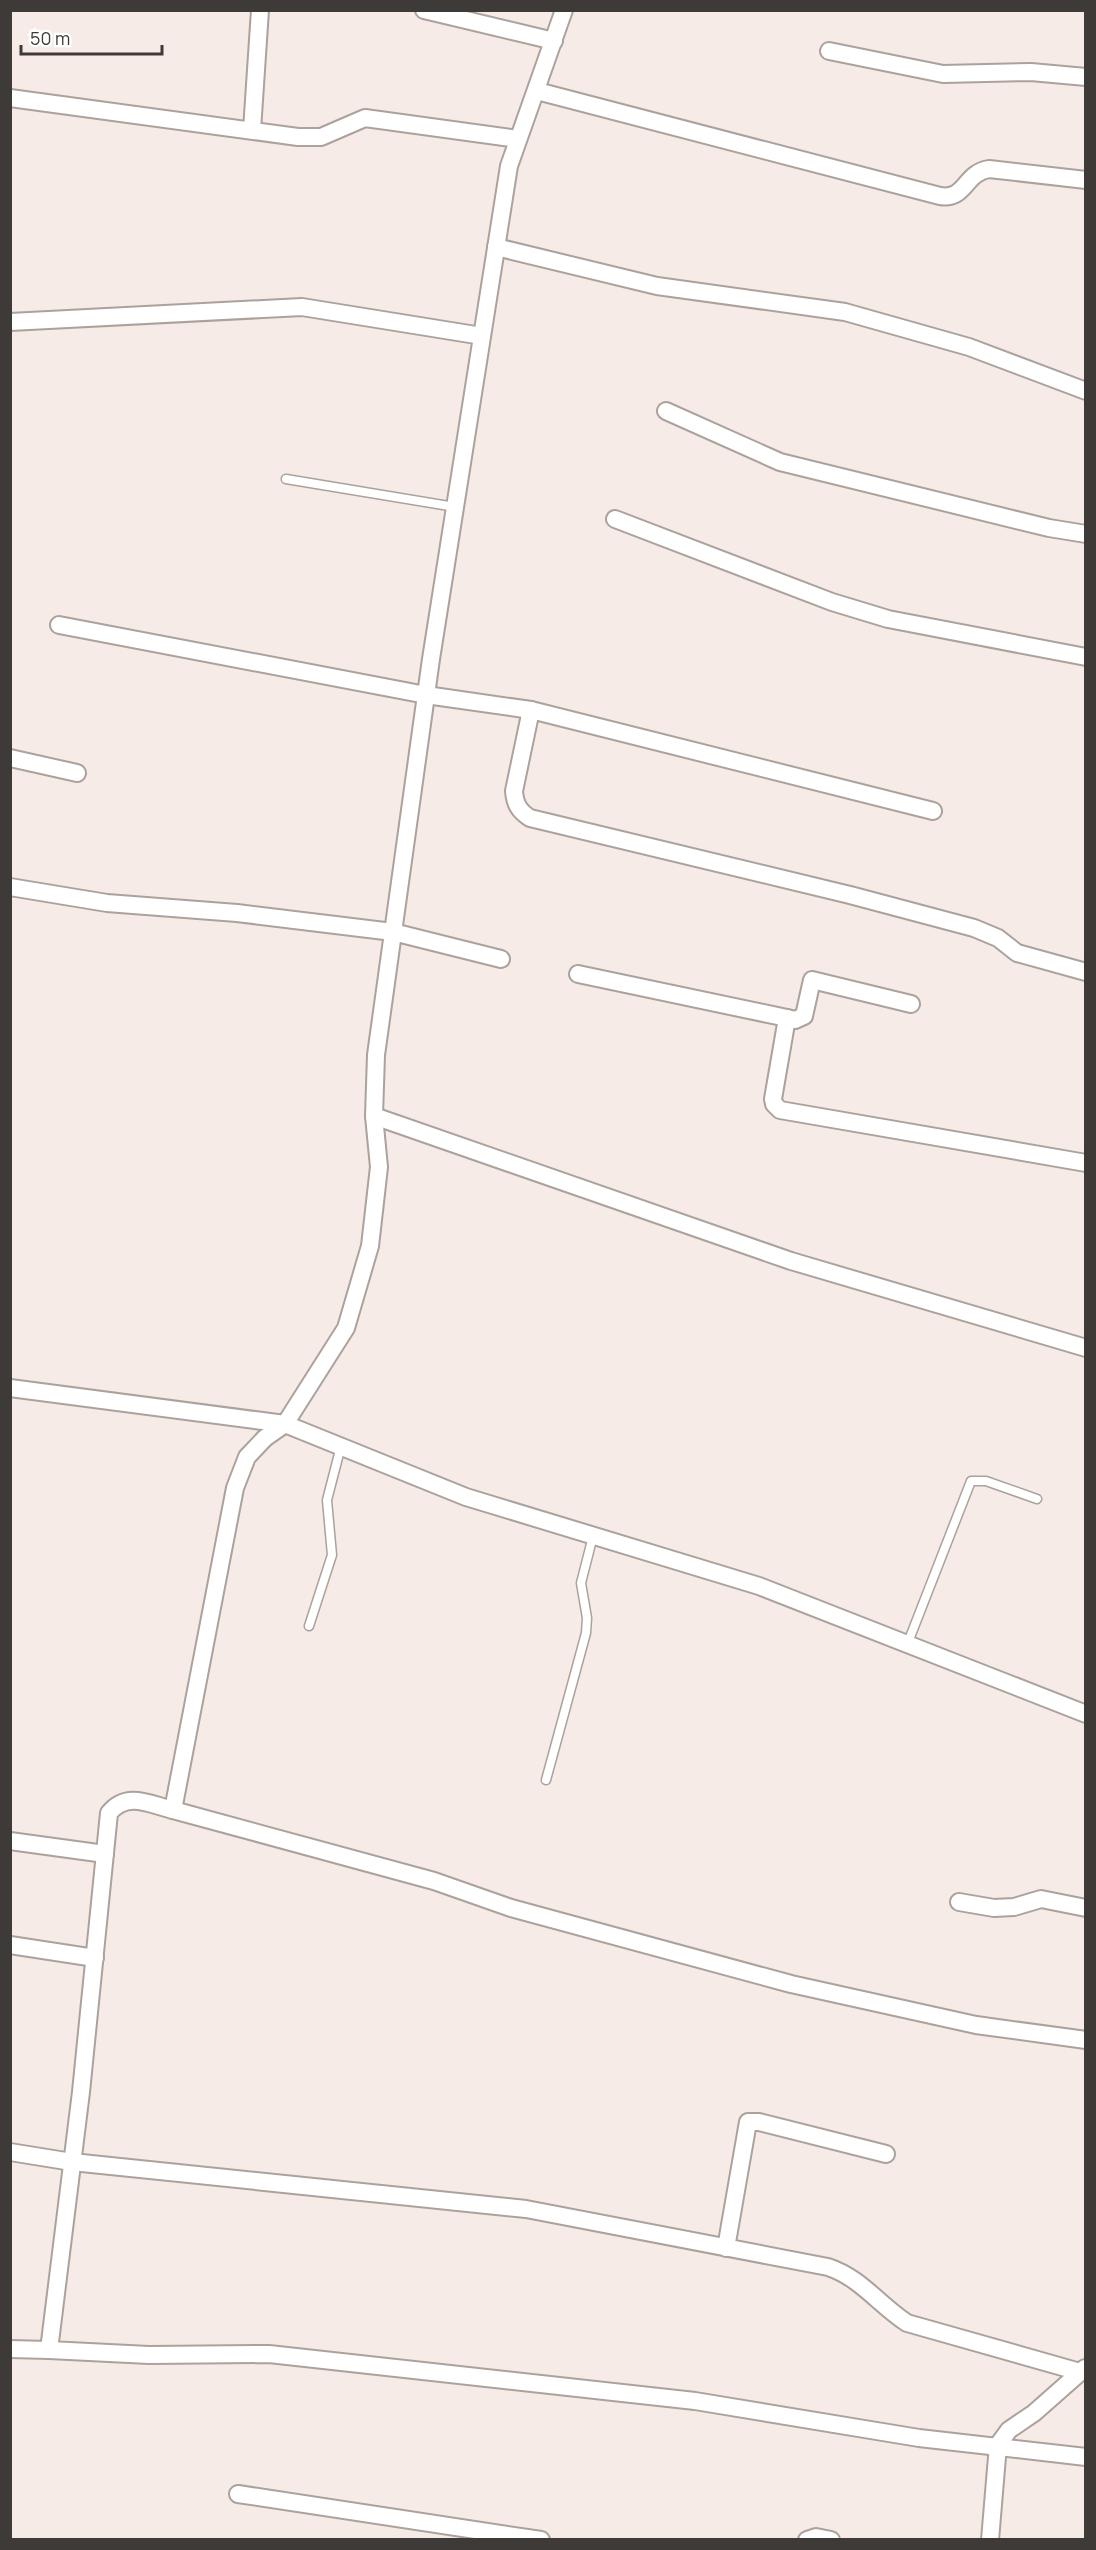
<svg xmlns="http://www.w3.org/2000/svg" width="1096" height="2550" viewBox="0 0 1096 2550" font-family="Manrope,sans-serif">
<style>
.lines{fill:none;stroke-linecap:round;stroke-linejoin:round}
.service-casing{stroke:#aba29c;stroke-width:11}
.minor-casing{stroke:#aba29c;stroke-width:20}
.service{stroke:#fff;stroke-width:8}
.minor{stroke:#fff;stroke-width:16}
</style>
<rect width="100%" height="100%" fill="#f6ebe6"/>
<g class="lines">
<defs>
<g id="service">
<path d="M286,479L455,507"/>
<path d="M309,1626L332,1555L327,1500L341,1446"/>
<path d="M907,1645L971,1481H986L1037,1499"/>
<path d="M546,1780L586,1633L587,1618L581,1583L593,1536"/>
</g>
<g id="minor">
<path d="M424,10L554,41"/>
<path d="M829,51L943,74L1031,72L1086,77"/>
<path d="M537,91L940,196C966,200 964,173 989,169L1086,180"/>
<path d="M10,98L298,137H321L365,118L518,139"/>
<path d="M252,130L260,10"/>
<path d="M496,247L657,286L845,312L969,347L1086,391"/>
<path d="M10,322L302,307L482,336"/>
<path d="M666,411L780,462L1049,528L1086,534"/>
<path d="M615,519L832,602L888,619L1086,657"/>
<path d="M59,625L426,695L531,710L514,791C515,804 519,811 530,818L850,895L974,928L998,938L1017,953L1086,972"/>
<path d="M531,710L933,811"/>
<path d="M10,758L77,773"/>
<path d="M10,887L107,903L237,913L393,932L501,959"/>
<path d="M578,974L787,1018L773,1099L774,1104L780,1110L1086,1163"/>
<path d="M787,1018L795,1020L804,1016L812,980L911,1004"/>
<path d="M374,1116L791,1261L1086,1348"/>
<path d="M10,1388L285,1424L466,1497L759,1586L1086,1714"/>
<path d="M173,1810L235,1488L247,1457L265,1438L285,1424L346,1328L370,1246L379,1167L374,1116L376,1055L431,659L509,166L564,10"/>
<path d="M10,1841L105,1854"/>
<path d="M959,1902L994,1908L1014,1907L1041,1899L1086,1908"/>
<path d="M10,1945L95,1958"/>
<path d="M1086,2040L976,2025L791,1984L511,1908L434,1881L173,1810C149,1804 127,1791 109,1813L81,2092L49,2350L149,2355L269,2354L695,2401L919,2438L1086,2457"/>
<path d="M10,2152L72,2162L526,2209L828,2267C861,2278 878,2304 907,2323L1080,2372"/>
<path d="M726,2248L748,2122H759L886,2154"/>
<path d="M10,2349L49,2350"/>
<path d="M238,2494L541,2540"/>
<path d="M807,2540L816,2537L831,2540"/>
<path d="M990,2540L998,2445L1009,2430L1034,2413L1085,2368"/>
</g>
</defs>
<use href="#service" class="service-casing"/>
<use href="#minor" class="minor-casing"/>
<use href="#service" class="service"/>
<use href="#minor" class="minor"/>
</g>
<rect width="1096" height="2550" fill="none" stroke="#3e3a38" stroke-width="24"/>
<path d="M21 45v9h141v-9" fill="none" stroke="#3e3a38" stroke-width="3"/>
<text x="30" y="45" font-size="18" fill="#3e3a38" stroke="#ffffff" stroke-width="4.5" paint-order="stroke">50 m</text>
</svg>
